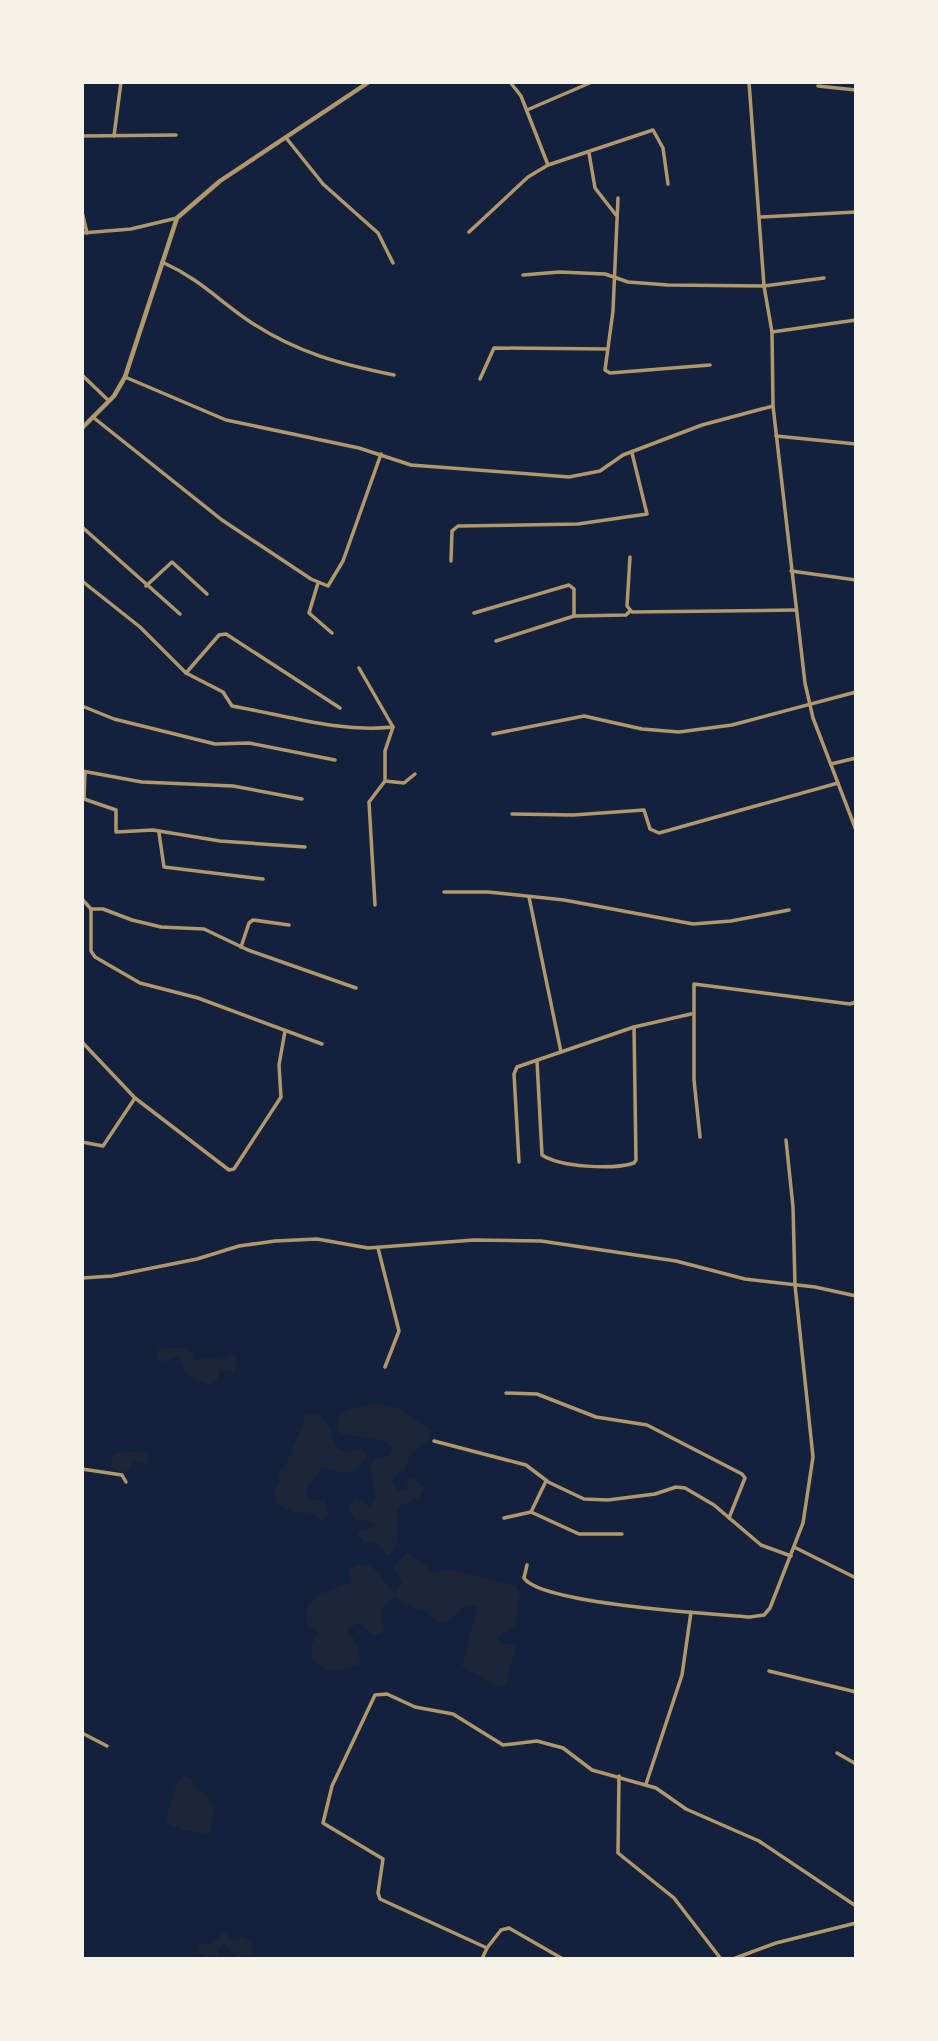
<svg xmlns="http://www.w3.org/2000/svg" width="938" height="2041" viewBox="0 0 938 2041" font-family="'Nunito Sans',sans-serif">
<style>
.green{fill:#1d2539}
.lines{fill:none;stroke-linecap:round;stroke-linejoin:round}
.minor{stroke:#b1986c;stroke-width:3.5}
.tertiary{stroke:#b1986c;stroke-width:4.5}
</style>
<rect width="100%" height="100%" fill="#14213d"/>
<g class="green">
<path d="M160,1347L182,1348L192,1353L194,1361L209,1357L221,1360L228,1354L236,1355L237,1362L233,1372L220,1370L217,1381L209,1385L185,1374L178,1355L164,1362L156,1357Z"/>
<path d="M376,1402L397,1408L431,1430L428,1441C415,1448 408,1454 406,1469L397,1473L392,1482L398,1490L409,1488L406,1480L414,1478L425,1487L419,1498L398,1507C396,1521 399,1536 395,1550L387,1555L375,1541L364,1543L358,1535L361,1528L369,1530L373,1525L370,1521L355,1520L349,1507L355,1498L370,1506L376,1499L370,1466L376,1457L390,1456L393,1446C372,1433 358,1440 337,1432L338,1416C347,1409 364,1405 376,1402Z"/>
<path d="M318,1413L330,1428L337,1449L346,1452L361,1449L367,1456L357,1470L345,1473L322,1467L305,1491L309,1500H325L328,1514L321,1520L313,1513L293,1512L276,1503L273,1492L280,1483L278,1473L286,1465L306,1415Z"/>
<path d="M122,1451L147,1453L149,1465L133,1462L129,1470L120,1473L111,1466L113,1455Z"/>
<path d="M408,1552L434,1573L449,1569L516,1586L520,1593L515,1626L498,1637L501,1644H516L506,1683L499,1687L462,1666L477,1607L465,1605L451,1620L440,1623L427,1612L401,1604L395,1595L381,1611L384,1632L373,1635L359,1623L348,1628L347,1632C359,1641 359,1651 360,1665L330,1672L312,1660V1644L318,1633L307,1623V1606L319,1594L351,1583L349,1571L357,1565H371L395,1594L402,1583L393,1567Z"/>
<path d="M184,1776L191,1778L194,1788L207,1795L208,1802L215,1806L209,1834L182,1830L165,1822L178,1780Z"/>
<path d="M224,1933L235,1941L243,1937L251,1943L253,1959H238L225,1944L218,1949L217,1959H207L198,1953L199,1945L210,1943Z"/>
</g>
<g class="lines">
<g class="minor">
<path d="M749,82L764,286L772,332L773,406L805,683L813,718L856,830"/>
<path d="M818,86L856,90"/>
<path d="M527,110L592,82"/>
<path d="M82,136L176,135"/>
<path d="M114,136L121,82"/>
<path d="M287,139L323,184L378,233L393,263"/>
<path d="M589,153L595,188L616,215"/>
<path d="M548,165L653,130L663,148L668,184"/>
<path d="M618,198L613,311L605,370L610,373L710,365"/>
<path d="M82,212L87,233"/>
<path d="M760,217L856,212"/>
<path d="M469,232L528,177L548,165L521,96L510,82"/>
<path d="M82,233L131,229L177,218"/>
<path d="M162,262C200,279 219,301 252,323C298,353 340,364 394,375"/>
<path d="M523,275L559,272L605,274L628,282L668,285L764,286L824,278"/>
<path d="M772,332L856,320"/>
<path d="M82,375L109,401"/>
<path d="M125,377L226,420L359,448L411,465L569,477L600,471L623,455L702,425L773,406"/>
<path d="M480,379L494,348L607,349"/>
<path d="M94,418L222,520L311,579L328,586L343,561L381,454"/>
<path d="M776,436L856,444"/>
<path d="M82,527L180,614"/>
<path d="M630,557L627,606L632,612L796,610"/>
<path d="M451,561L452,531L458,526L578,524L647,514L632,453"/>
<path d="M791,571L856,580"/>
<path d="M82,581L140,627L186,673L223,692L232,706C285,715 338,733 393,727"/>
<path d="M318,583L309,613L332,633"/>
<path d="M146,586L172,562L207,594"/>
<path d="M474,613L569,585L574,589V616"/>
<path d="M496,641L574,616L626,615L630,611"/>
<path d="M359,668L393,727L385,751V781L369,802L375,905"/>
<path d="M186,673L219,635L226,634L340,708"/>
<path d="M82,706L114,719L215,744L249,743L335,760"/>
<path d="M493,734L584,716L642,729L679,732L732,725L856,692"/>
<path d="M831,764L856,758"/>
<path d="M82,771L142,782L233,786L302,799"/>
<path d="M85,772L84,799L116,810V832L153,830L220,841L305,847"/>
<path d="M385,781L404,783L415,774"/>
<path d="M512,814L573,815L644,810L650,829L659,833L838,783"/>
<path d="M159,833L164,867L263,879"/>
<path d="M444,892H488L564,900L693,924L731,921L789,910"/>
<path d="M529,897L561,1052"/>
<path d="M82,899L91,909V951L95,957L140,983L198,998L322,1044"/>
<path d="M91,909H103L132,920L161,927L204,929L248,950L356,988"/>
<path d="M241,947L249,923L253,920L289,925"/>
<path d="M82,1042L135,1098L229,1170L234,1169L281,1097L279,1065L285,1031"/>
<path d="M537,1061L542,1155C560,1167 613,1170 634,1163L636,1160L634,1027"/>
<path d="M700,1137L694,1080V984L850,1004L856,1002"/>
<path d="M82,1142L103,1146L135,1098"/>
<path d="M519,1162L514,1074L517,1067L634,1027L691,1014"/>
<path d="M378,1248L399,1331L385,1367"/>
<path d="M82,1278L112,1276L197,1259L239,1246L275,1241L317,1239L368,1248L474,1240L541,1241L676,1261L745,1279L815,1287L856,1296"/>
<path d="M506,1393L537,1394L596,1417L647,1425L742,1474L745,1478L729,1518"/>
<path d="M434,1441L526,1465L547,1481"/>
<path d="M82,1469L122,1475L126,1482"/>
<path d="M531,1512L579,1534H622"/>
<path d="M504,1518L531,1512L546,1481L584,1499L608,1500L655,1494L676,1487L685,1488L714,1505L761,1545L791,1556"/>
<path d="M794,1547L856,1578"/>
<path d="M527,1565L524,1578C541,1604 713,1614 750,1617L764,1615L770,1608L803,1523L813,1457L795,1285L793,1207L786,1140"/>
<path d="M769,1671L856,1692"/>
<path d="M82,1733L107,1746"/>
<path d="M837,1753L856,1764"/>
<path d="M619,1776L618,1853L674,1898L721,1959"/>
<path d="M646,1784L682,1675L691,1612"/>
<path d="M482,1959L487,1948"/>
<path d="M563,1959L509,1928L501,1930L487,1948L380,1899L378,1893L383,1859L323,1823L332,1786L375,1695L387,1694L415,1707L453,1714L503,1745L537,1741L563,1748L592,1770L656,1788L686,1809L759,1841L856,1906"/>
<path d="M733,1959L776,1943L856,1923"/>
</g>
<path class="tertiary" d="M82,428L114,396L125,377L177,218L220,181L369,82"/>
</g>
<rect width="938" height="2041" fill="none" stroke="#f6f1e7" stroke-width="168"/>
</svg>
